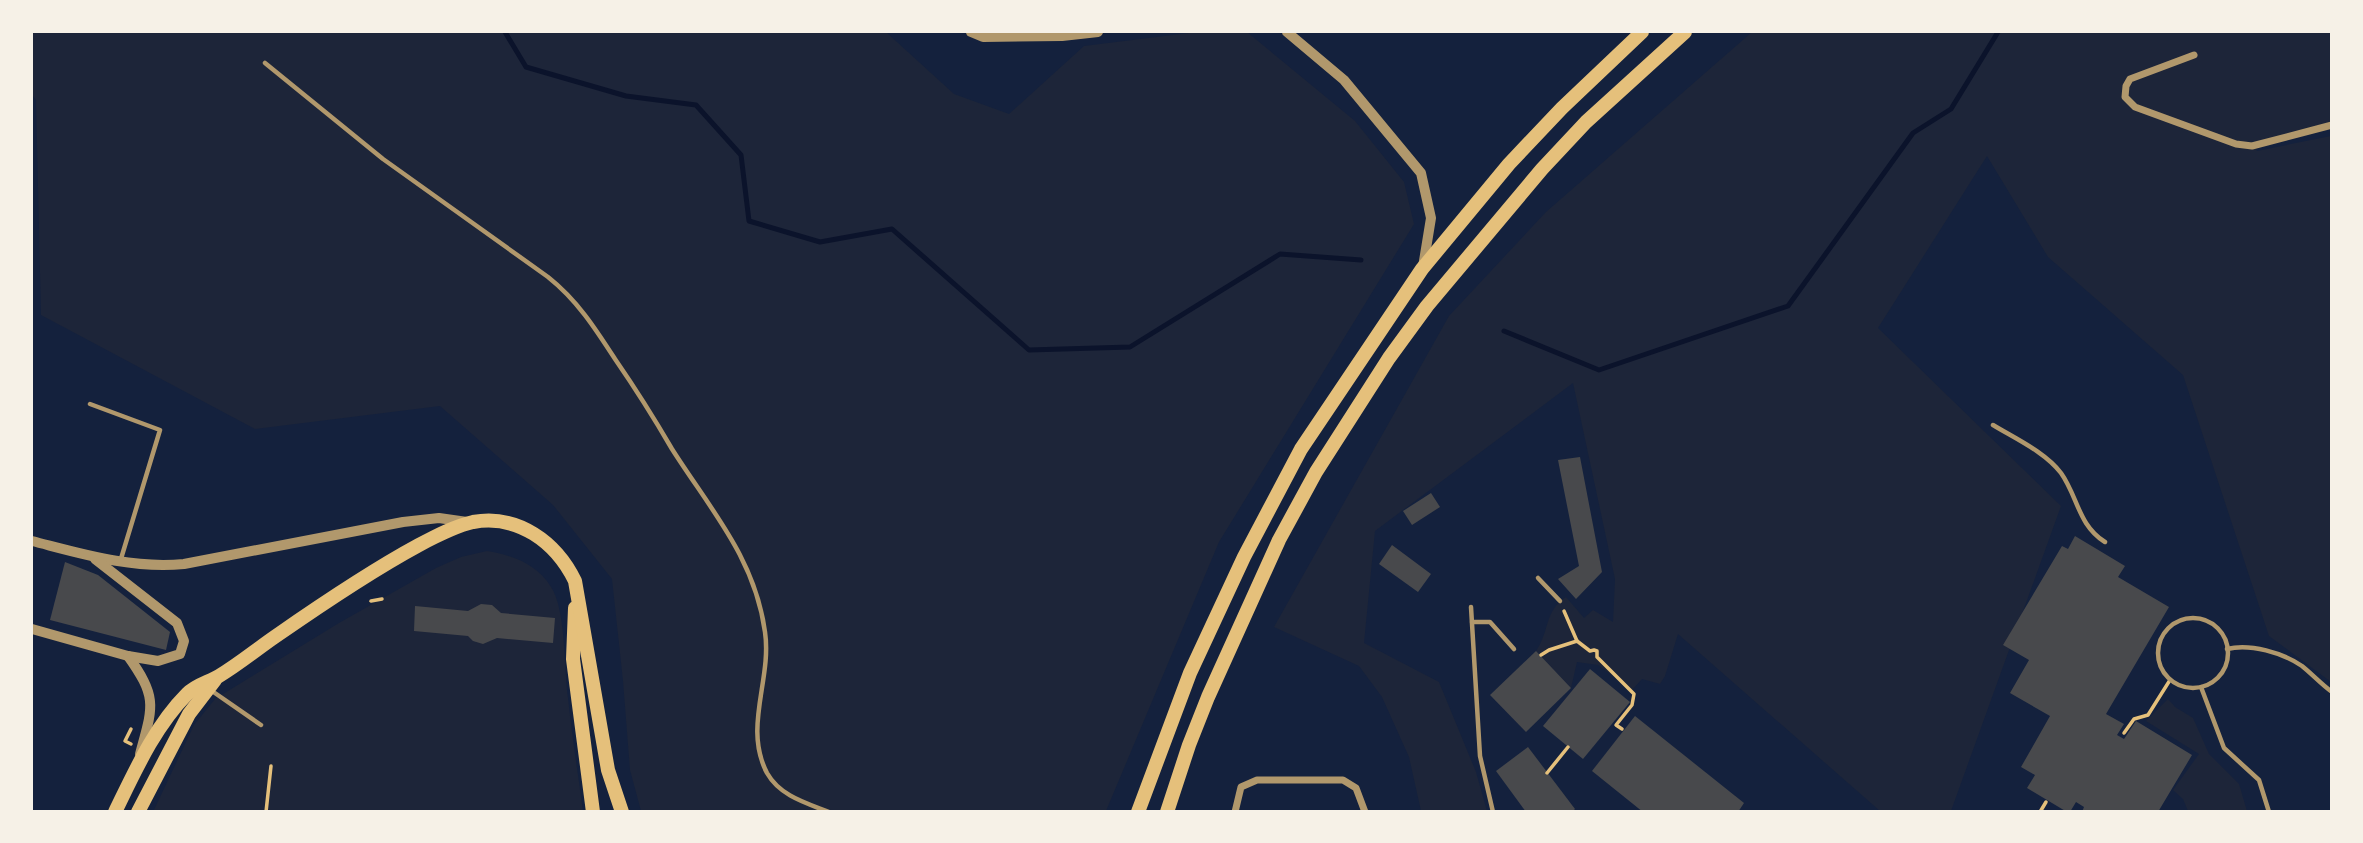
<svg xmlns="http://www.w3.org/2000/svg" width="2363" height="843" viewBox="0 0 2363 843" font-family="'DM Sans',sans-serif">
<style>
.green{fill:#1d2539}
.lines{fill:none;stroke-linecap:round;stroke-linejoin:round}
.stream{stroke:#0b132b;stroke-width:5}
.building{fill:#48494c}
.path{stroke:#e5c07b;stroke-width:3.5}
.service{stroke:#b1986c;stroke-width:4.5}
.minor{stroke:#b1986c;stroke-width:7}
.tertiary{stroke:#b1986c;stroke-width:10}
.primary{stroke:#e5c07b;stroke-width:14}
</style>
<rect width="100%" height="100%" fill="#14213d"/>
<g class="green">
<path d="M32,32H886L954,94L1009,114L1084,46L1197,32H1247L1355,121L1404,182L1414,224L1219,542L1106,811H641L630,770L623,681L612,579L553,505L440,406L255,429L41,315L36,100L32,95Z"/>
<path d="M1752,32H2331V122L2253,144L2257,151L2331,136V682L2269,636L2183,375L2048,257L1987,156L1878,328L2061,506L1951,811H1880L1678,634L1665,676L1660,684L1642,679L1632,690L1598,665L1577,662L1571,688L1536,651C1550,631 1544,611 1566,597L1584,618L1593,610L1613,622L1615,579L1573,383L1375,531L1364,643L1439,682L1476,772L1487,811H1421L1409,757L1382,697L1359,666L1274,627L1449,316L1546,212Z"/>
<path d="M487,551C512,555 537,564 551,587C566,609 564,670 568,698C572,736 578,774 583,811L153,812L194,725L215,699L339,623L436,568L461,557Z"/>
<path d="M2168,699L2175,707L2193,718L2209,754L2239,784L2247,811H2188L2183,799L2173,790L2199,754L2146,721Z"/>
</g>
<g class="lines">
<g class="stream">
<path d="M505,32L526,67L626,96L696,105L741,155L749,221L820,242L892,229L1029,350L1130,347L1280,254L1361,260"/>
<path d="M1504,331L1599,370L1788,306L1913,133L1951,109L1998,32"/>
</g>
</g>
<g class="building">
<path d="M1580,457L1602,572L1576,599L1558,579L1579,566L1558,460Z"/>
<path d="M1431,493L1440,507L1412,525L1403,511Z"/>
<path d="M2075,536L2125,566L2118,577L2169,607L2106,714L2124,724L2117,735L2124,739L2136,721L2192,755L2158,812H2082L2084,807L2076,802L2070,812H2067L2027,788L2035,775L2021,767L2050,716L2010,693L2029,660L2003,645L2062,546L2068,549Z"/>
<path d="M1392,545L1431,574L1418,592L1379,564Z"/>
<path d="M65,562L98,575L170,632L166,650L50,620Z"/>
<path d="M481,604L492,605L501,613L555,618L553,643L497,638L483,644L473,641L468,636L414,631L415,606L468,611Z"/>
<path d="M1536,651L1571,688L1526,732L1490,695Z"/>
<path d="M1590,669L1630,702L1583,759L1543,726Z"/>
<path d="M1635,716L1744,803L1738,812H1643L1592,771Z"/>
<path d="M1528,747L1575,809L1572,812H1526L1496,771Z"/>
</g>
<g class="lines">
<g class="path">
<path d="M371,601L382,599"/>
<path d="M1564,611L1577,641"/>
<path d="M1541,655L1549,650L1577,641L1590,651L1594,650L1597,651V657L1634,694L1632,705L1616,725L1622,729"/>
<path d="M2124,733L2134,719L2148,715L2170,680"/>
<path d="M131,744L125,741L131,729"/>
<path d="M1547,773L1568,747"/>
<path d="M266,812L271,766"/>
<path d="M2040,812L2046,802"/>
</g>
<g class="service">
<path d="M265,63L383,159L548,277C577,300 595,328 615,359C635,388 654,418 672,449C710,509 755,558 765,632C772,680 743,727 767,773C780,796 806,803 829,812"/>
<path d="M90,404L160,430L120,562"/>
<path d="M1993,425C2016,439 2045,452 2061,473C2078,497 2078,525 2105,542"/>
<path d="M1538,578L1560,601"/>
<path d="M1471,607L1480,756L1493,812"/>
<circle cx="2193" cy="653" r="35"/>
<path d="M1472,622H1490L1514,649"/>
<path d="M2227,649C2250,643 2283,653 2302,666C2312,674 2321,684 2332,692"/>
<path d="M2201,687L2224,748L2259,780L2269,812"/>
<path d="M212,691L261,725"/>
</g>
<g class="minor">
<path d="M2194,55L2130,79L2126,86L2125,97L2135,107L2236,144L2252,146L2332,125"/>
<path d="M1235,812L1241,787L1257,780H1343L1356,788L1365,812"/>
</g>
<g class="tertiary">
<path d="M971,32L983,37L1062,36L1098,32"/>
<path d="M1287,32L1344,80L1421,173L1431,218L1423,267"/>
<path d="M32,541C83,554 131,569 184,564L403,522L439,518L467,522"/>
<path d="M32,629L128,656L158,661L180,654L184,641L177,623L95,559"/>
<path d="M128,656C158,698 153,706 140,754"/>
</g>
<g class="primary">
<path d="M575,608L573,659L593,812"/>
<path d="M115,812C135,771 155,726 187,694C195,685 209,682 219,676C239,664 257,649 276,636C322,604 369,572 419,545C436,536 455,526 473,522C518,514 556,542 575,581L608,770L622,812"/>
<path d="M138,812L189,714L215,680"/>
<path d="M1138,812L1190,673L1244,557L1301,449L1422,269L1509,164L1562,108L1642,32"/>
<path d="M1167,812L1189,745L1208,697L1279,540L1316,472L1389,358L1427,306L1542,169L1586,122L1685,32"/>
</g>
</g>
<rect width="2363" height="843" fill="none" stroke="#f6f1e7" stroke-width="66"/>
</svg>
